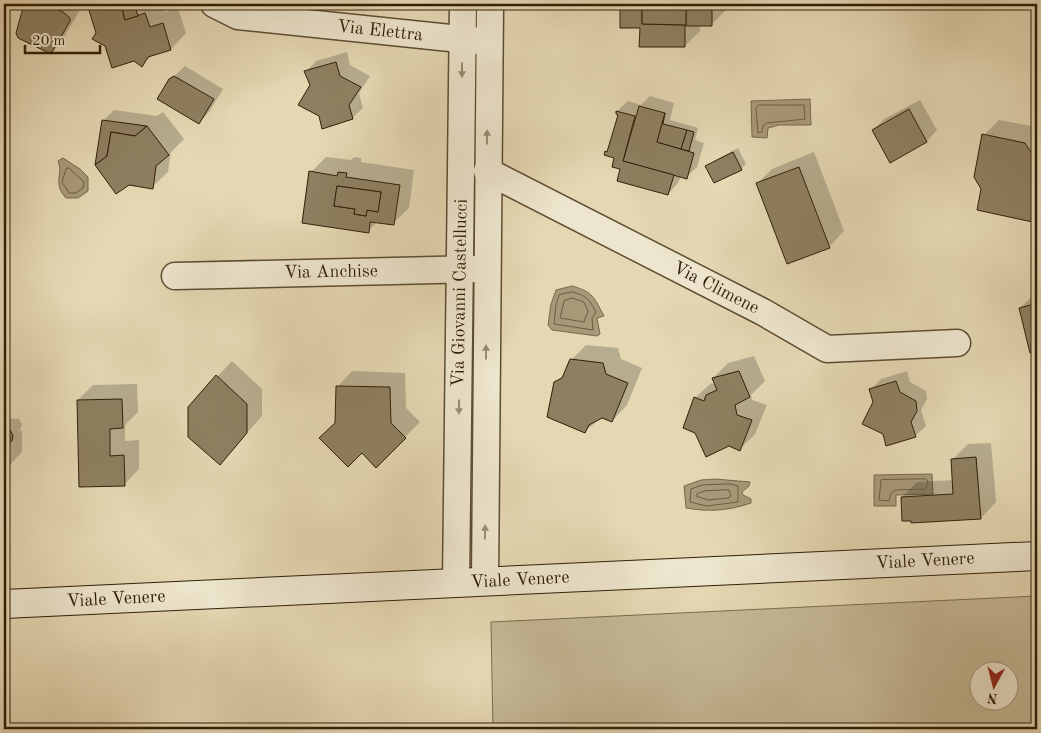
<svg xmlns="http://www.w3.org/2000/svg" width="1041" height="733" viewBox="0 0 1041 733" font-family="'Old Standard TT',serif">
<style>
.green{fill:#c5b895;stroke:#7a6c4e;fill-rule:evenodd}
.water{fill:#a79878;stroke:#77684b}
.shadow{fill:#0003}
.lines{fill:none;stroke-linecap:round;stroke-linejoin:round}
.shore{stroke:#6c5c40;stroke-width:1}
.building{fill:#8e7f60;stroke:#301f08;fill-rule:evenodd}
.street-casing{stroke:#5d4d32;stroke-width:29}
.secondary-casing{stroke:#301f08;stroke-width:30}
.street{stroke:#ede5cd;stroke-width:26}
.secondary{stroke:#ede5cd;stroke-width:28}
.oneway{fill:#988c74}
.labels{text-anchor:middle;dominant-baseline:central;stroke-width:5;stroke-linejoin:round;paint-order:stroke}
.street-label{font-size:18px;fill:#301f08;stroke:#ede5cd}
</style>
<rect width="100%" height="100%" fill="#e4d7b2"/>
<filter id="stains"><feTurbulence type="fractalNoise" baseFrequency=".004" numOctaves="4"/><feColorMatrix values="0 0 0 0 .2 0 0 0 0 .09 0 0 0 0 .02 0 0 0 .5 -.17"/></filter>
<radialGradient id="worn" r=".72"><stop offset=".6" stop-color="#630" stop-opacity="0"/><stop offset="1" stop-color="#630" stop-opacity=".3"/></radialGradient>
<path class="green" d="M1037,596V729H493L491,622ZM978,670H1008V700H978Z"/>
<g class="water">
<path d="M810,99L811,125H779L768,128L767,138L752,137L751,101Z"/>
<path d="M63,158L80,169L88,177V191L78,198H66C56,187 59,181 60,168L58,161Z"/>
<path d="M572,286C594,292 594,298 604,316L597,318L600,334L597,336L552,330L548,325L551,304L556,290Z"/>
<path d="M932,474L933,494L896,495V506H874V475Z"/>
<path d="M715,479L750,482L749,486L742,492L743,495L751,499V503C728,511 709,512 686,508L684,486L701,480Z"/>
</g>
<g class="shadow">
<path d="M25,4H76L80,10L61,42L51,53L17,33Z"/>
<path d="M89,4H162L165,12L178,8L186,33L171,49L153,54L142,65L106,45L98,33Z"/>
<path d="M621,4H726V10L711,25H700V31L685,46L641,27H621Z"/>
<path d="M347,52L350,65L370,76L359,93L363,108L352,118L311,85L306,72L316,61Z"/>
<path d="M185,66L223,89L209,112L199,123L170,80Z"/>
<path d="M650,96L674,103L670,120L698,128L695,140L704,143L697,167L686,177L681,176L678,183L668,194L622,168L616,157L606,152L610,148L619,114L617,111L628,101L641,105Z"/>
<path d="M920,100L937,130L927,141L890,161L873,130L884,119Z"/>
<path d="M114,110L157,116L163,112L184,139L171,152L168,172L152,187L103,121Z"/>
<path d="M999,120L1037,127V222L978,209L982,188L984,135Z"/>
<path d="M738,148L746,164L741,169L707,167L712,162Z"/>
<path d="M814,152L844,231L829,247L757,184L772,169Z"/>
<path d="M326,157L351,160L354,157L361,158V162L414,170L409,208L393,223L378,221L368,231L311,172Z"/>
<path d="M1037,292V350L1031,352L1020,308Z"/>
<path d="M586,345L618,348L621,359L642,368L627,405L612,421L602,417L585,431L555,383L566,372L571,360Z"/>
<path d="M754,356L765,381L751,395L752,400L767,405L755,434L740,449L695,398L711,383L716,385L713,378L728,363Z"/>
<path d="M232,361L262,389V416L220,463L189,407Z"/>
<path d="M352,371L405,373L406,408L420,422L376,466L336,423L337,387Z"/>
<path d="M907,371L910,382L926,391L927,399L921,410L926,426L915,436L870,390L881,379Z"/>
<path d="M137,384L138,412L125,425V441L139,440V469L124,485L78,400L93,385Z"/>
<path d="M4,418L19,419L22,424L20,431H22V452L7,468H4Z"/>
<path d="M991,443L996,502L981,518L912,519L902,497L917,482L954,480L953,459L968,444Z"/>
</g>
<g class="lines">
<g class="shore">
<path d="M759,105H804L805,119L767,123L763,126L762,132L758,133L756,108Z"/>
<path d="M69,168L84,182L83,188L76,193H69L62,182L66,169Z"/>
<path d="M572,292C586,295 589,299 596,312L592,318L593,330L554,324L556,305L559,295Z"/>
<path d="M572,298L584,302L588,311L584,322L560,318L564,301Z"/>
<path d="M925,479L928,481L926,489L895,490L891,493L889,501L879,500L881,480Z"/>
<path d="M730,484L738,486V502L707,506L690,502L691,489L702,485Z"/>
<path d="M729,490L731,496L729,498L708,500L696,496L697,494L704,491Z"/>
</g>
</g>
<g class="building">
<path d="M24,4H47L63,12L70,18V21L51,54L18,38L16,33Z"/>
<path d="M87,4H121L125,20L145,13L150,27L163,23L171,50L148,57L142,67L134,61L112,68L105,46L92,39L96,33Z"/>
<path d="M121,4H134L138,16L125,20Z"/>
<path d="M620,4H642V24L686,25V4H712V26H685V47H639L640,28H620Z"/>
<path d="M642,4H686V25L642,24Z"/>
<path d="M336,62L340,76L361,87L349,105L353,119L322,129L319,116L298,105L310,85L304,71Z"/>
<path d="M174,76L214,99L199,124L157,99L169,79Z"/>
<path d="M639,106L665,113L657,142L694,153L687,179L623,161Z"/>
<path d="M909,109L927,142L890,163L872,130Z"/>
<path d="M616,111L635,116L623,161L674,175L668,195L617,181L620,169L612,167L614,158L604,155L605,151L607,152L618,115L616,114Z"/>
<path d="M665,113L663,124L687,130L681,149L657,142Z"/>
<path d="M102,120L147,126L135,136L111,132L107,156L95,165Z"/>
<path d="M147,126L169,155L156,166L153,189L129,185L116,194L95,165L107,156L111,132L135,136Z"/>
<path d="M687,130L694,132L689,151L681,149Z"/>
<path d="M982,134L1025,143L1033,155L1037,156V223L977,210L981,189L974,177Z"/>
<path d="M733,152L742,170L714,183L705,166Z"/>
<path d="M799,167L830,248L787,264L756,183Z"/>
<path d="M309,171L337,176L338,172L347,173L346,177L400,185L394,225L370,222L369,233L302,223ZM337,186L381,192L378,212L367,210L366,216L354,214L355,209L334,206Z"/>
<path d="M337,186L381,192L378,212L367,210L366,216L354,214L355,209L334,206Z"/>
<path d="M1037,298V354L1036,352L1030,353L1019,308L1034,304Z"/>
<path d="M570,359L603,363L606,374L628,383L612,422L602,418L589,425L585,433L547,417L554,382L562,378Z"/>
<path d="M739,371L750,397L735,405L737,415L752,420L740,451L729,446L706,457L695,433L683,428L694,397L704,401L706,395L717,390L712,378Z"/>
<path d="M216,375L247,404V433L220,465L188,437V407Z"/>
<path d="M896,381L900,392L916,401L917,411L911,422L916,437L886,446L883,434L862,424L873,402L869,389Z"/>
<path d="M336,386L390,387L391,423L406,438L376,468L362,453L348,467L319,438L335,423Z"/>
<path d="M122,399L123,428L110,429V456L124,455L125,486L79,487L77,400Z"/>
<path d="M4,427L10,430L13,435L12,441L7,446H4Z"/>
<rect x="4" y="446" width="3" height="23"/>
<path d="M976,457L981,519L911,523V521H902L901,497L953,494L951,459Z"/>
</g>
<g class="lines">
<defs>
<g id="street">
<path d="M214,4L238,16L479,41"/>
<path d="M487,171L763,312L827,349L957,343"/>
<path d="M175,276L478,269"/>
<path d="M485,581L490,4"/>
<path d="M456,583L463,4"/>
</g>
<path id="secondary" d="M4,604L1037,556"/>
</defs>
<use href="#street" class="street-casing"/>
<use href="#secondary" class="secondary-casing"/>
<use href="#street" class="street"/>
<use href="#secondary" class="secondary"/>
</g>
<defs><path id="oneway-solid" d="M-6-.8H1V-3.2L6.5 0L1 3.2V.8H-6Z" transform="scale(1.25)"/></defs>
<g class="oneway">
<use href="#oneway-solid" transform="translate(462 70) rotate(90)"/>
<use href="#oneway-solid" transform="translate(487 137) rotate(-89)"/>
<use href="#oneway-solid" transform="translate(486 352) rotate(-90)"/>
<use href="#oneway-solid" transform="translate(459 407) rotate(91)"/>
<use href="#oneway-solid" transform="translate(485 532) rotate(-89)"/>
</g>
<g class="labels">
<g class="street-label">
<text transform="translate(380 31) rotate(6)">Via Elettra</text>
<text transform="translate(331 272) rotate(-1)">Via Anchise</text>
<text transform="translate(716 288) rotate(27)">Via Climene</text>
<text transform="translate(460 293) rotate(-89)">Via Giovanni Castellucci</text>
<text transform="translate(925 561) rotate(-3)">Viale Venere</text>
<text transform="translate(520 580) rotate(-3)">Viale Venere</text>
<text transform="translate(116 599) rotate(-3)">Viale Venere</text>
</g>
</g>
<rect width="1041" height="733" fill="none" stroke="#e4d7b2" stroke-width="20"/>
<rect x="5" y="5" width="1031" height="723" fill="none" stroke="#301f08" stroke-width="2.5"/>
<rect x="10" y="10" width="1021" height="713" fill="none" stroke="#301f08"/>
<g transform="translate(994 686) rotate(187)"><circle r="24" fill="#ede5cd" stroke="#a1967e"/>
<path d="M0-4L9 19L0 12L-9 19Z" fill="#8f2418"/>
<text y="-8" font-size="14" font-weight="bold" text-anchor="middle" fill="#301f08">N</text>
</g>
<path d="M25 45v8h75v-8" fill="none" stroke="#301f08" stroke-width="2.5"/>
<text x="32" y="45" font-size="15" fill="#301f08" stroke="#ede5cd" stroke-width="4" paint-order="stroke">20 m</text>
<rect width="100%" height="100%" filter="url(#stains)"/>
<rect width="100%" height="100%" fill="url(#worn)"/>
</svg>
